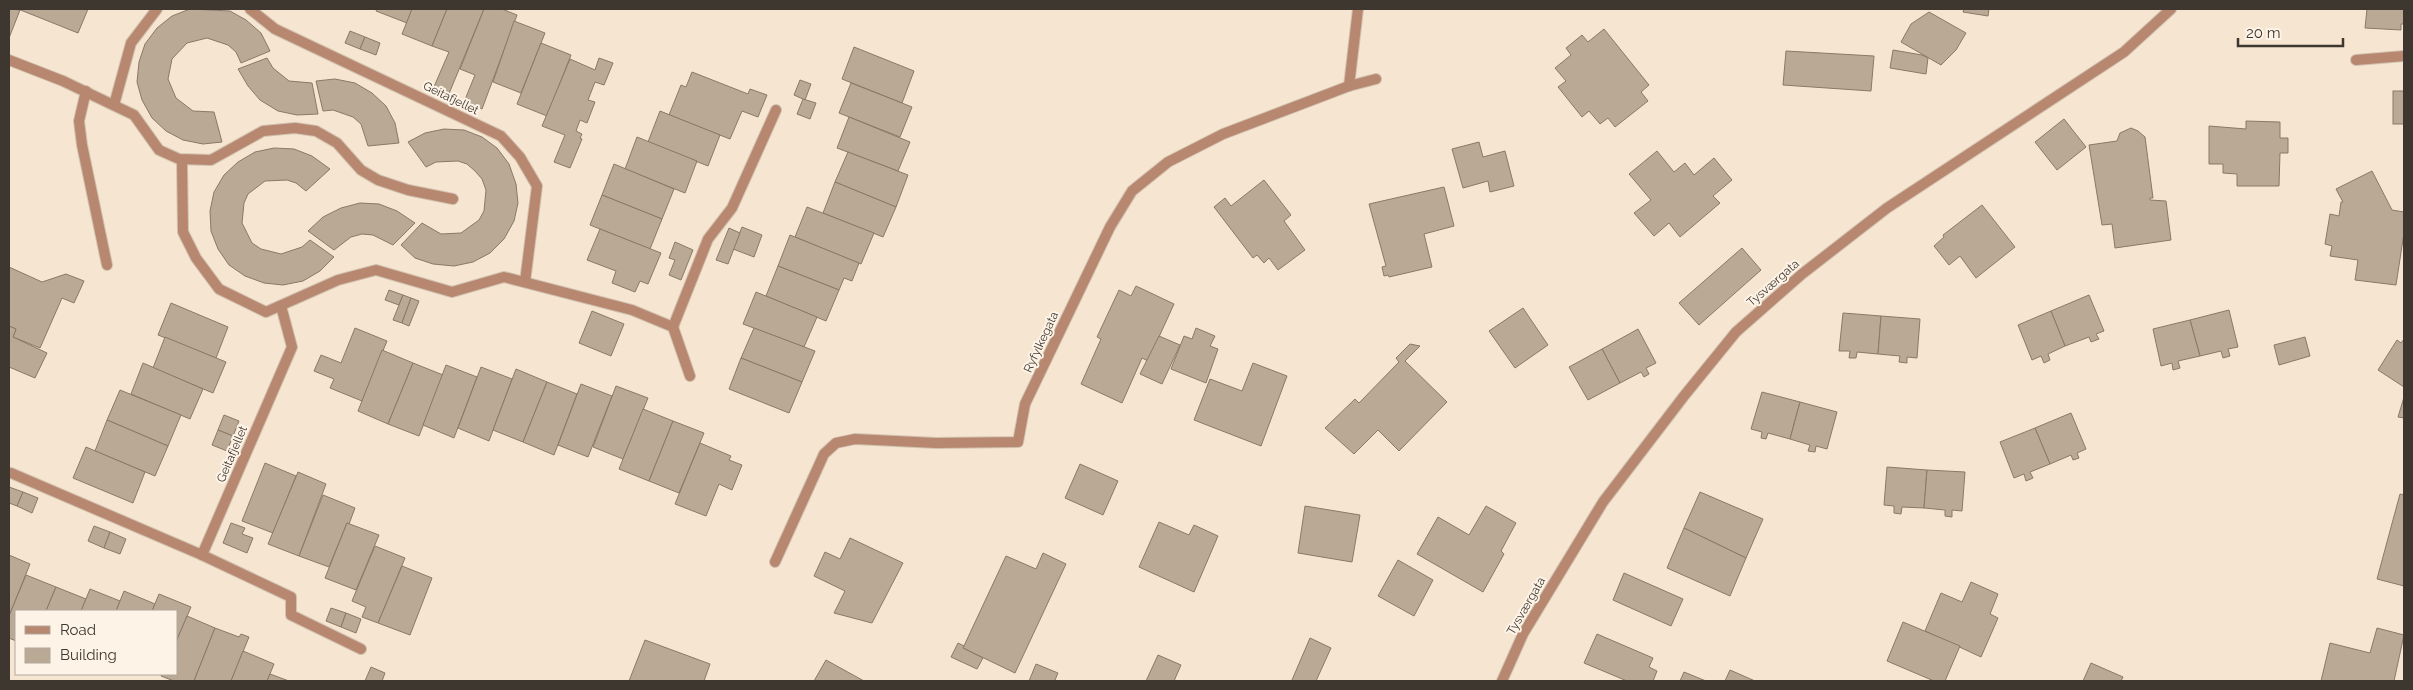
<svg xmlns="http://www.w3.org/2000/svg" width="2413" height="690" viewBox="0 0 2413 690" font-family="Raleway,sans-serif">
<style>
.building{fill:#b9a995;stroke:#897a67}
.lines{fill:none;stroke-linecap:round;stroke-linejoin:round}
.minor-casing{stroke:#d1c2b0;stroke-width:12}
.minor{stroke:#b78770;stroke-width:10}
.labels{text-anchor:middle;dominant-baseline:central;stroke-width:4;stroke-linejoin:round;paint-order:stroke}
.street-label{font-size:12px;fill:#3e372f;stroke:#fef3e7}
</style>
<rect width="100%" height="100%" fill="#f6e5d0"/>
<g class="building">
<path d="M9,9L20,10L9,38Z"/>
<path d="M18,9H88L78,33Z"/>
<path d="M190,9L230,11L246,20L261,33L270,51L241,63L236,52L228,45L207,38L187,43L172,59L168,79L176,98L193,111L214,112L222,142L203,144L183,140L166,131L152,118L142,100L137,82L139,62L145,44L157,28L172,16Z"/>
<path d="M377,9H412L407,23L376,11Z"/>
<path d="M412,9H447L432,46L402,34Z"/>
<path d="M447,9H484L448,96L433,89L449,52L432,46Z"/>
<path d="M484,9H502L517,15L482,109L464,102L475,75L460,69Z"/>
<path d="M1964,9H1989L1988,16L1963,12Z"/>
<path d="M2367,9H2404V24H2401V30L2365,28Z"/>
<path d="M1929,12L1966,33L1956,50L1941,65L1901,42L1911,24Z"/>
<path d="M514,21L545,33L521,93L493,82Z"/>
<path d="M1604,29L1649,85L1641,92L1648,101L1615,127L1608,118L1600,124L1589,111L1582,117L1558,87L1566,81L1555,68L1571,55L1566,48L1582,35L1588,42Z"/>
<path d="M350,31L365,37L360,49L345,43Z"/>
<path d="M365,37L380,43L376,55L360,49Z"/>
<path d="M541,43L571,55L547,116L517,104Z"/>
<path d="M854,47L914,71L902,103L842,79Z"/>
<path d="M1893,50L1922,55L1928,58L1926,74L1890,68Z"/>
<path d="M1786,51L1874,56L1871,91L1783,85Z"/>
<path d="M267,58L273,68L289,81L312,83L318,114L297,115L278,111L260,100L248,86L238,69Z"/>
<path d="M599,58L613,63L604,85L595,82L588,100L595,102L587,123L580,120L576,131L582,134L580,138L582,139L570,168L554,162L565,135L542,126L570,59L595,70Z"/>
<path d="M692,72L748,94L750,89L767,95L758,117L742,111L730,139L669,115L681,85L686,87Z"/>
<path d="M335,79L355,83L372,93L386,106L395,123L399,143L368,146L361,124L353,117L333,110L323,111L316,81Z"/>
<path d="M800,80L811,84L805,100L794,95Z"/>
<path d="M851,83L912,107L900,137L839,113Z"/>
<rect x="2393" y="91" width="11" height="33"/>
<path d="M803,99L816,103L810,119L797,114Z"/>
<path d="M660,111L720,135L708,166L648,142Z"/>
<path d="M849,117L910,142L898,171L837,148Z"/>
<path d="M2064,119L2086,147L2057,170L2035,142Z"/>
<path d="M2246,121L2280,122V138H2288V153H2280L2279,186H2237V174L2223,173V164H2209V126L2246,129Z"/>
<path d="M2131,128L2138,131L2145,137L2153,198H2150V200L2166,201L2171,240L2115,248L2112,224L2102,225L2089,145L2117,141L2120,133Z"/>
<path d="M444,129L464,130L482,137L497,148L509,164L516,184L518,203L514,221L504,239L490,253L473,262L454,266L433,264L415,258L401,245L422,223L441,234L461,233L479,220L484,211L486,190L482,179L475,171L467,164L458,161L436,162L426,167L408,142L425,133Z"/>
<path d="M637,137L697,161L685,193L625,169Z"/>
<path d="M1479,142L1483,157L1505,151L1514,186L1490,192L1488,181L1463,188L1452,149Z"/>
<path d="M274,148L294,149L312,156L330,169L306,191L296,183L287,180L265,181L248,194L244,203L242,223L252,243L261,249L281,254L302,247L310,240L334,257L320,271L303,281L283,285L264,283L245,276L229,265L218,249L211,231L210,211L214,192L224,175L238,162L255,152Z"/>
<path d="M1657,151L1674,172L1685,163L1694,175L1714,158L1732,180L1713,196L1720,203L1680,237L1669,223L1654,236L1634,213L1651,200L1629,174Z"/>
<path d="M848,152L908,175L896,207L835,182Z"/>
<path d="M614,164L674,189L662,219L602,195Z"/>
<path d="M2372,171L2392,210L2404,212V233L2396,285L2355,280L2358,260L2330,256L2332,246L2325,244L2330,214L2339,216L2341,202H2343L2336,189Z"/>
<path d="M1264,180L1291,215L1284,221L1305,250L1278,270L1269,258L1264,263L1257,255L1253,258L1214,207L1225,198L1231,206Z"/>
<path d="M835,182L896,207L883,237L823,213Z"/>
<path d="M1444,187L1454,226L1424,234L1432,267L1389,277L1388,275L1384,276L1382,267L1386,266L1369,204Z"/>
<path d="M602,195L662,219L650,249L590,225Z"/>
<path d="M360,203L379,204L397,211L415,223L393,245L373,235L362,234L351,237L334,250L308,231L323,217L341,208Z"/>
<path d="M1982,205L2015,247L1976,278L1960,256L1949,265L1934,246L1944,237L1943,235Z"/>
<path d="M807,207L874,233L861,264L795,237Z"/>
<path d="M742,227L762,235L754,257L733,249Z"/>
<path d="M729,228L740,233L728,264L716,260Z"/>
<path d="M600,229L661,253L648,284L640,281L635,292L612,283L616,271L587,260Z"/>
<path d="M790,235L859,263L852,281L844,278L839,290L778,266Z"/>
<path d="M675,242L693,250L681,280L669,275L675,260L669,258Z"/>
<path d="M1742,248L1761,270L1699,325L1679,303Z"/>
<path d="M778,266L839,290L826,321L766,296Z"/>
<path d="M9,267L42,282L66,274L84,281L74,303L62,298L40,348L13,337L16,329L9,326Z"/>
<path d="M1136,286L1174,304L1148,361L1142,358L1122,403L1081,384L1101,339L1097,337L1119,290L1131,296Z"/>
<path d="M389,290L403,295L399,305L385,300Z"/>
<path d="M756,292L817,317L804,347L743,324Z"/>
<path d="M403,295L411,298L402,323L393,320Z"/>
<path d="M2089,295L2104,331L2096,334L2099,339L2091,342L2089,337L2065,346L2051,311Z"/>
<path d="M411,298L419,301L409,326L402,323Z"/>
<path d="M171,303L228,327L216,358L158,335Z"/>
<path d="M1523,308L1548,345L1515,368L1489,331Z"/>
<path d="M2229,310L2238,347L2228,349L2230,356L2223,358L2221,351L2200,356L2190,320Z"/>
<path d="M592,311L624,324L611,356L579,343Z"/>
<path d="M2051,311L2065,346L2048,354L2050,360L2044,363L2041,356L2032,360L2018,325Z"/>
<path d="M1843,313L1881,316L1878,354L1857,352L1856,358H1849L1850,351H1839Z"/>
<path d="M1881,316L1920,319L1917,358L1907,357V363L1899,362L1900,356L1878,354Z"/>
<path d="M2190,320L2200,356L2178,361L2180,368L2173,370L2172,363L2161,366L2153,329Z"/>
<path d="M9,326L16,329L13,337L47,353L35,378L9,367Z"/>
<path d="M355,328L387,341L362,401L330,388L334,379L314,371L321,355L341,363Z"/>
<path d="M754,328L815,351L802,382L741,358Z"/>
<path d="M1196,328L1215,336L1210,346L1218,349L1206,383L1171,369L1184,336L1192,339Z"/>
<path d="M1638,329L1656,363L1646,368L1649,374L1644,377L1641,372L1620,383L1602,349Z"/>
<path d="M1159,336L1180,345L1162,384L1140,374Z"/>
<path d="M165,337L226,362L213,393L153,368Z"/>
<path d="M2305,337L2310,356L2279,365L2274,345Z"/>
<path d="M2404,339V387L2378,370L2397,340L2401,343Z"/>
<path d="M1410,344L1420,346L1405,361L1447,402L1399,451L1378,430L1354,454L1325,428L1355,399L1359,403L1399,362L1396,358Z"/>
<path d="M1602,349L1620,383L1588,400L1569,367Z"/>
<path d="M382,350L413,363L388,424L358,411Z"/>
<path d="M741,358L802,382L789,413L729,389Z"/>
<path d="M143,363L203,389L190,419L131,394Z"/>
<path d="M413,363L443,375L419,436L388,424Z"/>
<path d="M1253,363L1287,376L1261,446L1194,420L1210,379L1242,391Z"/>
<path d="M446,365L477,377L454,438L423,425Z"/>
<path d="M481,367L512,379L489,441L458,428Z"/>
<path d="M516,369L547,382L523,442L493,430Z"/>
<path d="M547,382L577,394L554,455L523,442Z"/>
<path d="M581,384L612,396L588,457L558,445Z"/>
<path d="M616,386L648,398L623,459L593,447Z"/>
<path d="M120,390L181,415L168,446L107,420Z"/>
<path d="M1762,392L1800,402L1790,439L1768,433L1766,439L1761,438L1762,432L1751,429Z"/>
<path d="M2404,397V418L2398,417Z"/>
<path d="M1800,402L1837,412L1827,449L1816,446L1815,452L1808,451L1810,445L1790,439Z"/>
<path d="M643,409L673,421L649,481L619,469Z"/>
<path d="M2071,413L2086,449L2077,453L2079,458L2073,460L2071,455L2050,464L2035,428Z"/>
<path d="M224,415L239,421L233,436L218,430Z"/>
<path d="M107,420L168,446L155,476L95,451Z"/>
<path d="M673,421L704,433L679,493L649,481Z"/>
<path d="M2035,428L2050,464L2030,472L2033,478L2026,481L2024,474L2014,478L2000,442Z"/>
<path d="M218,430L233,436L227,451L212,445Z"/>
<path d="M700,443L731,456L729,460L742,465L732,490L719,484L706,516L675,504Z"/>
<path d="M86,447L145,472L133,503L73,478Z"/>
<path d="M265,463L296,476L273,533L242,521Z"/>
<path d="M1080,464L1118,481L1103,515L1065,498Z"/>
<path d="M1887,467L1927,470L1924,508L1902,507L1901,514L1894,513V506L1884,505Z"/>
<path d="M1927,470L1965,472L1962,511L1952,510V517L1945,516V510L1924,508Z"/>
<path d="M298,472L326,484L299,556L268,544Z"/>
<path d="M9,487L23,492L17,506L9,503Z"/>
<path d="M23,492L38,498L32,513L17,506Z"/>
<path d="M1700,492L1763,519L1746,558L1684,528Z"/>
<path d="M2400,494L2404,495V586L2377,579Z"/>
<path d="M323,495L355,508L349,524L347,523L329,567L299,556Z"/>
<path d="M1305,506L1360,515L1352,562L1298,553Z"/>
<path d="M1486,506L1516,523L1501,551L1504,554L1483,592L1417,554L1438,517L1469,535Z"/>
<path d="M1159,522L1189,535L1194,525L1218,536L1194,592L1139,567Z"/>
<path d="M231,523L245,528L242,534L253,538L247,553L223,543Z"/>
<path d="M347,523L379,535L356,590L325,578Z"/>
<path d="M94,526L110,532L104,548L88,541Z"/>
<path d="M1684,528L1746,558L1730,596L1667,568Z"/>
<path d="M110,532L126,539L120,554L104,548Z"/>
<path d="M850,538L903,563L872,623L834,613L845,591L814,576L825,552L840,559Z"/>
<path d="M375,546L405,558L378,623L362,617L366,607L352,601Z"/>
<path d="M1043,553L1066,564L1015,673L963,648L1006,556L1036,569Z"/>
<path d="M9,555L30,564L9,616Z"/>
<path d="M1398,560L1433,580L1414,616L1378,596Z"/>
<path d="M402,566L432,578L410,635L378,623Z"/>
<path d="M1624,573L1683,599L1671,626L1613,600Z"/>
<path d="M26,575L56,587L46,611H16V641L9,638V616Z"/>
<path d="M1971,582L1998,594L1990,614L1998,618L1981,657L1925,631L1941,593L1962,602Z"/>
<path d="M56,587L86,599L81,611H46Z"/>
<path d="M90,589L120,601L116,611H81Z"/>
<path d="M124,591L155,604L152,611H116Z"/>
<path d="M159,594L191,607L176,642V611H152Z"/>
<path d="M331,608L346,613L341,627L326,621Z"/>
<path d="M346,613L361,619L356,633L341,627Z"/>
<path d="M187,616L215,628L194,681H174L161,676L162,674H176V642Z"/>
<path d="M1903,622L1960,646L1945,681H1934L1887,661Z"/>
<path d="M215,628L239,637L241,634L249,637L231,681H194Z"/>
<path d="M2377,628L2404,635L2394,681H2321L2330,643L2370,653Z"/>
<path d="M1597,634L1653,658L1649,667L1657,671L1653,681H1627L1584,663Z"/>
<path d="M1310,638L1331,648L1316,681H1295L1292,680Z"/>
<path d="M645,640L710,664L704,681H629Z"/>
<path d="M958,643L964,646L963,648L983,658L977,669L951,657Z"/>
<path d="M243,651L274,664L267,681H231Z"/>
<path d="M1158,655L1181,665L1174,681H1146Z"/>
<path d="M826,660L864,681H814Z"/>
<path d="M2091,663L2123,677L2121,681H2083Z"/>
<path d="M1036,664L1058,673L1055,680L1058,681H1029Z"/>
<path d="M371,667L385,673L382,681H365Z"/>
<path d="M1730,670L1755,681H1725Z"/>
<path d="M1684,672L1706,681H1680Z"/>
<path d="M270,674L289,681H267Z"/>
</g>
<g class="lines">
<defs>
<g id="minor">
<path d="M250,9L275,29L501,136L520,157L537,186L525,282"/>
<path d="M9,60L63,81L134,115L159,150L179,159L211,160L263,131L295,128L316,131L337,143L361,170L378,180L408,190L453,199"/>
<path d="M2356,60L2404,56"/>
<path d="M1349,86L1358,9"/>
<path d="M86,91L79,121L82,145L107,265"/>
<path d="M114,105L131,43L157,9"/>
<path d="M182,160L183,232L196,258L219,289L266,312L338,280L376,270L452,292L504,277L632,310L673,327L690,376"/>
<path d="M673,327L708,239L732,208L776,110"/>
<path d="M11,473L202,555L292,347L281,306"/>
<path d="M202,555L291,597V615L361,649"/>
<path d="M775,562L824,454L836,443L855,439L936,443L1018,442L1025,404L1110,227L1132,191L1168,162L1223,134L1349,86L1376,79"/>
<path d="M1502,681L1523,634L1603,502L1684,396L1736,332L1802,274L1887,208L2124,52L2171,9"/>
</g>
</defs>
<use href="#minor" class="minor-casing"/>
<use href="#minor" class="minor"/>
</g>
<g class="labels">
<g class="street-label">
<text transform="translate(451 98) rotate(26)">Geitafjellet</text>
<text transform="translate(1773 283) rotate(-41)">Tysværgata</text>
<text transform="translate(1041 342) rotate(-65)">Ryfylkegata</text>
<text transform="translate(232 454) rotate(-67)">Geitafjellet</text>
<text transform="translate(1526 606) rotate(-60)">Tysværgata</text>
</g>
</g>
<rect width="2413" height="690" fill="none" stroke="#3e372f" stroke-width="20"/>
<rect x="15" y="610" width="162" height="65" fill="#fef3e7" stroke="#b1a89d"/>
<rect x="25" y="626" width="25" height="8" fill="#b78770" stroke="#b1a89d"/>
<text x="60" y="635" font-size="15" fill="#3e372f">Road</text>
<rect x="25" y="648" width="25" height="15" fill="#b9a995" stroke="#b1a89d"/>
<text x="60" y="660" font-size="15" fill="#3e372f">Building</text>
<path d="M2238 38v8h105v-8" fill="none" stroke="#3e372f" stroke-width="2.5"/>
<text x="2246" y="38" font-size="15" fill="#3e372f" stroke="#fef3e7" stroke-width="4" paint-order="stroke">20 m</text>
</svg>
